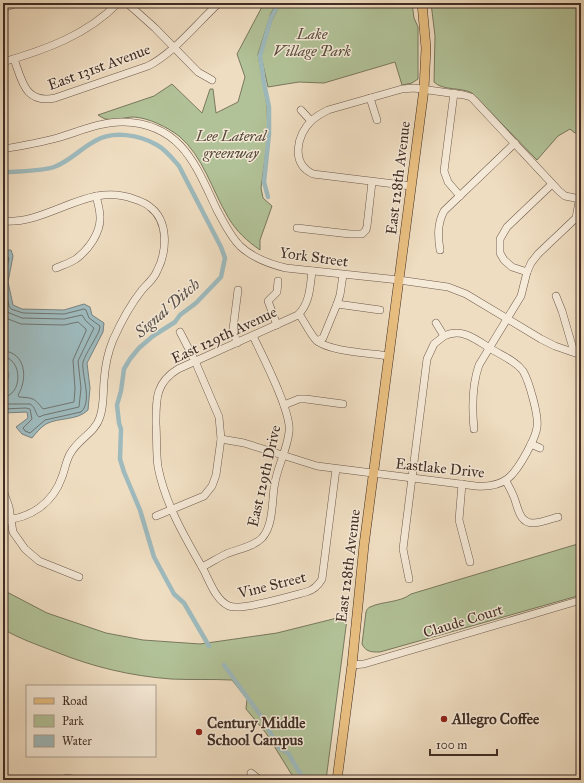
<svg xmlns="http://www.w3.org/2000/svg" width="584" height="783" viewBox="0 0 584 783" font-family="'IM FELL Great Primer',serif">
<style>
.green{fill:#b2c298;stroke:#79785e}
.water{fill:#9ebabd;stroke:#788280}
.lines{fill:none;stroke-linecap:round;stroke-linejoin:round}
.shore{stroke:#6f7470;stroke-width:1}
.canal{stroke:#9ebabd;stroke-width:4.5}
.minor-casing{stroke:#6c594b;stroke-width:8}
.major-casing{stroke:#402d24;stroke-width:10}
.minor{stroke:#f5e9d7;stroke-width:7}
.major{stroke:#e8be80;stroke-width:9}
.poi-dot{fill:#8f2418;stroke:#f5e9d7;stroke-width:1.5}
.labels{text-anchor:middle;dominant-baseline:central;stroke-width:3;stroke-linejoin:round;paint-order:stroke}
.park-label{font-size:15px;font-style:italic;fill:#574b3b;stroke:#f5e9d7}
.street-label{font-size:15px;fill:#402d24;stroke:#f5e9d7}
.poi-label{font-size:15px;font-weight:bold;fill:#402d24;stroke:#f5e9d7;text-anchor:start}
.water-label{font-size:16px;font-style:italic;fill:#58504a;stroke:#f5e9d7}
</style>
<rect width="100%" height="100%" fill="#efddc1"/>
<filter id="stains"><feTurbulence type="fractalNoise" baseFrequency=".005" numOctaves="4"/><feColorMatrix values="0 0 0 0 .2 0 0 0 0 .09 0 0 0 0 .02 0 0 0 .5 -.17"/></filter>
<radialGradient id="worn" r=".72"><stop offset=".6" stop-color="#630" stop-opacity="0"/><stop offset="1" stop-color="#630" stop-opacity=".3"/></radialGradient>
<g class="green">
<path d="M264,3H277L271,13L258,54L267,105L268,137L261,188L263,198L272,206L260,240V250C247,241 236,231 228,217C212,190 203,156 179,136C167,127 149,118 134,117C125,117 114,121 106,119C104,119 100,116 98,115L154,96L172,84L202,113L210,89H213L216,113L238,102L245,77L237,54Z"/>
<path d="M281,3H412L414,18L418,27V79L412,83L402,85L395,62L324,83L299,82L268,87L261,56L272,20Z"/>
<path d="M431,3H581V132L575,133L570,129L558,136L537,160L472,93C461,87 443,91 434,82L435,36Z"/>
<path d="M581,543V595L380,652C371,652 366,652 362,644L366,612C367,609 367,609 370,607C383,601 399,603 411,594Z"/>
<path d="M3,590L47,613L106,633L143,640L200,644L277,633L345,616L347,619L326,780H295L266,733L246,709L247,699L232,680C212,679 191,680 171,679C131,676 93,667 56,652C38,645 20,639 3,629Z"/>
</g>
<path class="water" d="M7,250H11L13,256L8,282L13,305L22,309L64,310L84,304L90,307L92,315L104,323L103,332L87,363L90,388L88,410C77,421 59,417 46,424C40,428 36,433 32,438L22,434L16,427L28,418L27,412L3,413V390L7,383L9,374L3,363V254Z"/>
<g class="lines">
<g class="shore">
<path d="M3,257L7,256L9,258L4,282L9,306L11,309L23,313L64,314L84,309L86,310L89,318L100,326L99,331C95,340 86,353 83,362C81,374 93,401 81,412L45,420L30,433L25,431L23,428L32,419L30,409L26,408L3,409"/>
<path d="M3,304L7,312L22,318L64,319L82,315L86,321L94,328L78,361L81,388L79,407L44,415L39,417C35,414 36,407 30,404H3"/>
<path d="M3,317L21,324L64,325L78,322L86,329V331L73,360L75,389L74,402L43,409C34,398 34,398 19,397L18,395C28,379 26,352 3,351"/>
<path d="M3,357C23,358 23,396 3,397"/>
</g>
<g class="canal">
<path d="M263,75L260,56L271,18L279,3"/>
<path d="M263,78L269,107V134L264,182L268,197"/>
<path d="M8,172C21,171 43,171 54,167C70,161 80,149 95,141C113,130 140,135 157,145C166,150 172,158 179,166L221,247L225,258L221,277L196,303L180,315L175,322L153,336L139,348L130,359L124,369L121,391L117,405L119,423L121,429L120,459L124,472L140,510L154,557L174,594L184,603L209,646"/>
<path d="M224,665L261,716L279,748L288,753L304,780"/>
</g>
<defs>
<g id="minor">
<path d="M127,3L155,28L198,72L212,80"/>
<path d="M3,8L17,3"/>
<path d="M14,59C22,81 25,104 55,98L148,66C174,53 197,23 219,3"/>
<path d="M3,62C45,50 87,35 118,3"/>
<path d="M454,93L444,171L448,182L460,196"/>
<path d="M370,98L377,120"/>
<path d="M301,110L311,121"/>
<path d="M3,149C21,146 39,143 57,138C78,132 102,121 124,122C182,124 196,166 217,210C224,223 230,236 240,246C253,258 269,264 286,268L399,280L448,287L466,294L541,339L555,346L581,355"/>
<path d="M411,186L313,174C290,163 297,135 312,120C317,116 322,113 328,110L402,89L414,88L464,95L471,97L475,101L559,191L565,196L580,199"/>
<path d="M3,221C49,225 88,181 134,199C140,201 146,203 150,207C169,221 167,252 157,271C154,279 147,284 142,290C130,305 121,322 113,340C108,352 105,367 104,381C103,393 104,405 100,417C95,433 78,439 70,454C66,461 65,469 62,477C53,503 30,519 3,520"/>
<path d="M297,228L350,234H362L366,230L367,226L372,182"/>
<path d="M440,250C438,237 437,224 444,211L515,143"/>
<path d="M56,268C63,265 70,263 76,259C88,250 101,233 100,217C100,210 98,203 96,196"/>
<path d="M312,271C310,287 310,303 298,315L178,369C155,383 156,400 156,424C157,439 156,453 158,467C165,503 184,536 202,567C209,579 215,600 229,606C241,611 291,596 306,592C314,590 318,586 322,579L336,469"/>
<path d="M527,272L512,267L504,260L500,253V239L507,227L552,184"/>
<path d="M556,296L562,311L574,352"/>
<path d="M337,304L380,310"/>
<path d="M299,314C304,321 311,335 316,340C329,352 371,353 389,356"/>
<path d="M277,325L268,301L277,292L278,281"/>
<path d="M317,341L323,338L337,304L340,295L343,275"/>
<path d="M237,343L233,329L238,290"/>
<path d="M284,405L299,399H306L343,404"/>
<path d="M474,429C472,409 472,385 479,365L521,296L527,272L531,263L538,254L576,218L581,191"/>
<path d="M221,439L244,443L317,466L476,486C505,488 514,476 527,452C531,444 536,436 537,427C539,416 529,381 523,371C515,360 500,355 488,347C474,338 461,328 444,336"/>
<path d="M531,444L540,448"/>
<path d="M506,481C508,485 511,490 513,495C518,505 518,523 533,523C541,523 550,519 558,517"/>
<path d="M462,484L459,520L470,562"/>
<path d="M3,490L9,507L13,532L25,549L39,561L79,577"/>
<path d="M156,516L204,496L212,486L216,475L221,439L219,417L195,361L180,332"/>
<path d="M202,567C210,563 218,558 226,554C238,549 253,547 262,538C273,526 272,503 274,488C276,469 287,451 289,432C292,413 263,357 253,336"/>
<path d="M409,579L403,549L427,359L434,344L444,336L436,323"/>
<path d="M352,665L364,664L581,600"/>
<path d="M251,773L260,780"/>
<path d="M52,780H57"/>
<path d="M61,780L67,778L77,780"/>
</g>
<path id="major" d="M337,780L352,665L364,545L424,89L426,48L422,3"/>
</defs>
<use href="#minor" class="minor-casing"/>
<use href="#major" class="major-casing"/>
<use href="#minor" class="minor"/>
<use href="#major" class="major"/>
</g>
<g class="poi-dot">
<circle cx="444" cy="719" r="4"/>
<circle cx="199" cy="732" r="4"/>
</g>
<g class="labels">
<g class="park-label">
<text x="312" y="34">Lake<tspan x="312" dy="17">Village Park</tspan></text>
<text x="231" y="136">Lee Lateral<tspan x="231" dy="17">greenway</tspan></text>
</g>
<g class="street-label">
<text transform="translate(99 67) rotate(-20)">East 131st Avenue</text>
<text transform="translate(398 178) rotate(-83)">East 128th Avenue</text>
<text transform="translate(314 257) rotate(8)">York Street</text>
<text transform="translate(224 335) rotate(-25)">East 129th Avenue</text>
<text transform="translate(440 468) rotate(6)">Eastlake Drive</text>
<text transform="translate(264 476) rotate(-77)">East 129th Drive</text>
<text transform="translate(348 566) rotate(-83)">East 128th Avenue</text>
<text transform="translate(272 585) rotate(-14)">Vine Street</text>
<text transform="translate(463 621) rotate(-17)">Claude Court</text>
</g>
<g class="poi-label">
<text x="452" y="719">Allegro Coffee</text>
<text x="207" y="723">Century Middle<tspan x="207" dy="17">School Campus</tspan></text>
</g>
<g class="water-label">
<text transform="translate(167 308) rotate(-41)">Signal Ditch</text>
</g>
</g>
<rect width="584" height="783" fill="none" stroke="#efddc1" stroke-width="16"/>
<rect x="4" y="4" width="576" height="775" fill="none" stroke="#402d24" stroke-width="2"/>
<rect x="8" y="8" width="568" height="767" fill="none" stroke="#402d24"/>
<rect x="26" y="685" width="130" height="72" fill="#f5e9d7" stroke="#ad9e8f"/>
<rect x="34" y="698" width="20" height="6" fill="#e8be80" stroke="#ad9e8f"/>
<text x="62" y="705" font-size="12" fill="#402d24">Road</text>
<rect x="34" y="715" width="20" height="12" fill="#b2c298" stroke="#ad9e8f"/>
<text x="62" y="725" font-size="12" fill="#402d24">Park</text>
<rect x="34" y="735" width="20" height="12" fill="#9ebabd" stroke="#ad9e8f"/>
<text x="62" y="745" font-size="12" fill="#402d24">Water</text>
<path d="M430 749v6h67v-6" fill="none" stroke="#402d24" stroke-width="2"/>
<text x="436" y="749" font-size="12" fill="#402d24" stroke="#f5e9d7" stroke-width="3" paint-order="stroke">100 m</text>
<rect width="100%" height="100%" filter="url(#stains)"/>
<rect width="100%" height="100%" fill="url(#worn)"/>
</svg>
